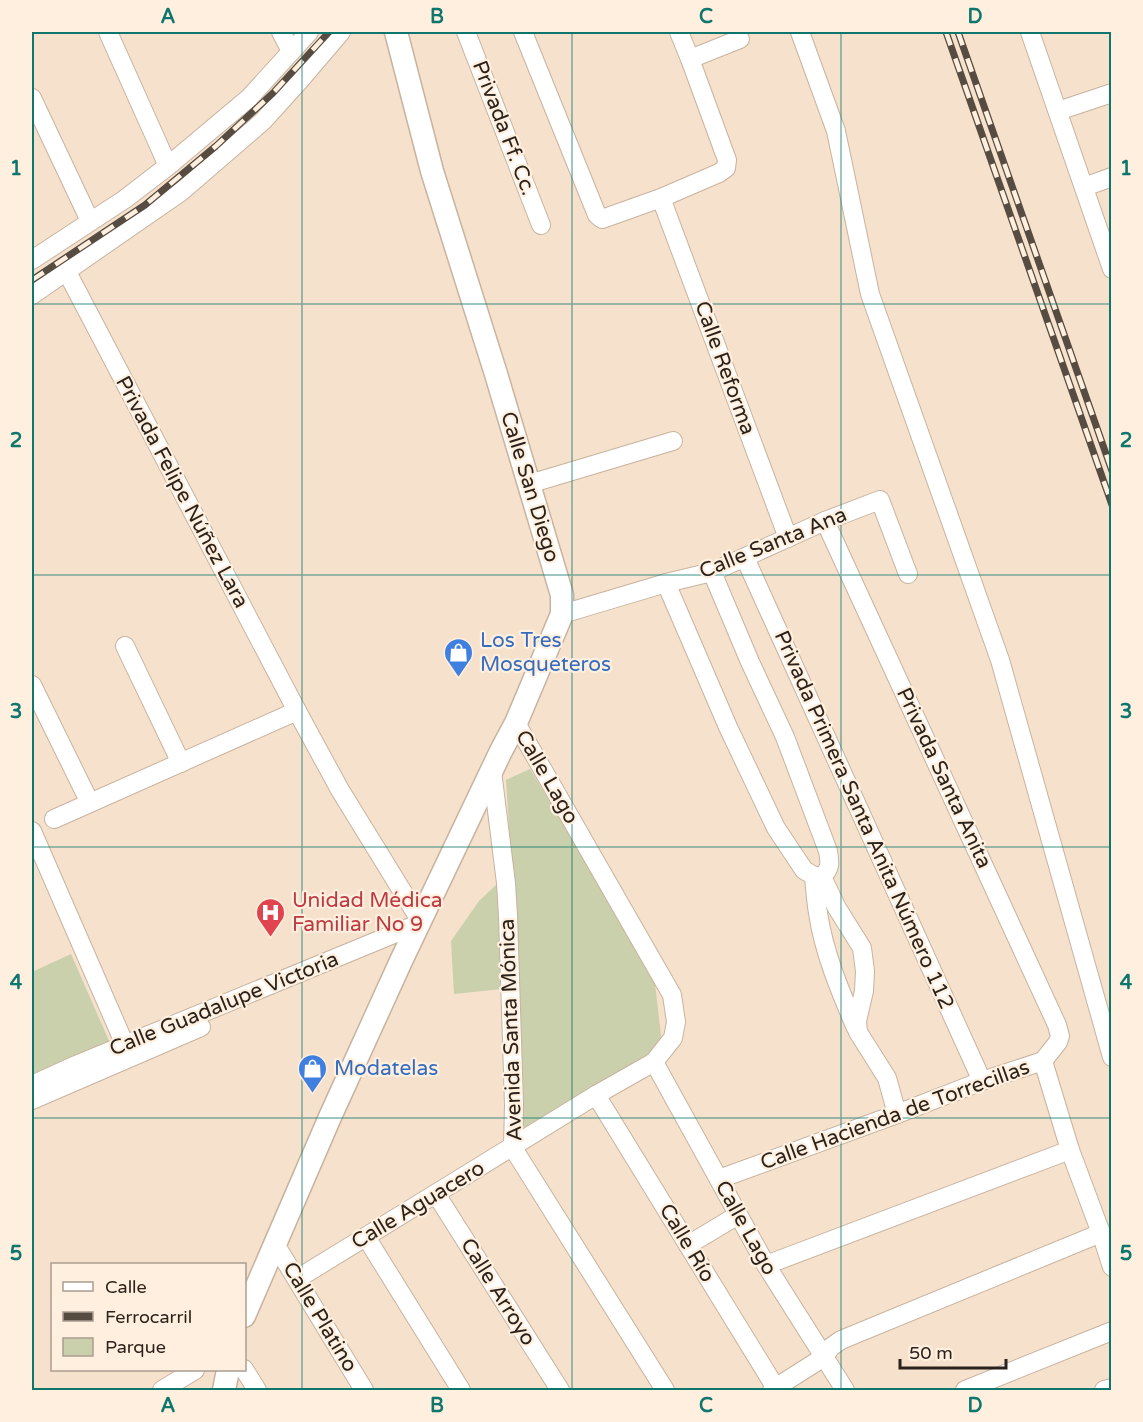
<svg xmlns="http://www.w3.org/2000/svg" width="1143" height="1422" viewBox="0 0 1143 1422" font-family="'Varela Round',sans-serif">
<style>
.green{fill:#cad0ab}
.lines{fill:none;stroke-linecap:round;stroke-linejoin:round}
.minor-casing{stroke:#c7b39f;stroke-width:20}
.major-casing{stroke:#c7b39f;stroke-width:25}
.minor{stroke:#fff;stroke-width:18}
.major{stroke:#fff;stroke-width:22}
.rail-casing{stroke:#574c41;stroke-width:7}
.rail{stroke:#ffefde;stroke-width:4.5;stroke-dasharray:14;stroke-linecap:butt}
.grid{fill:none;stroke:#0f766e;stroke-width:1.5;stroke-opacity:0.55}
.labels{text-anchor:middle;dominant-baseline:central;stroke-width:4.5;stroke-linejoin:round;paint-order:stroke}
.street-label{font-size:21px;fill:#2b231b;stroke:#ffefde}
.shop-label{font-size:21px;fill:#366cbe;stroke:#ffefde;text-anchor:start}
.health-label{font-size:21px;fill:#be3a42;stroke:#ffefde;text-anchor:start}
.neatline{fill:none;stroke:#0f766e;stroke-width:2}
.grid-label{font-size:20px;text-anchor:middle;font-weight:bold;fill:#0f766e}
</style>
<rect width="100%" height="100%" fill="#f5e1cc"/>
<g class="green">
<path d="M530,769L654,975L662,1044L529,1135L520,1133L502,989L454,994L451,941L479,901L497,884L499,907L514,905L506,780Z"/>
<path d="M71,954L110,1043L32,1076V972Z"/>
</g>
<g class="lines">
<defs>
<g id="minor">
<path d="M108,32L168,166"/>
<path d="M281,32L291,51"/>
<path d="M466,32L541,225"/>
<path d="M523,32L597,215L602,219L661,198L719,173L726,168L727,160L690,59L679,32"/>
<path d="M800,32L836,131L870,294L1000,660L1112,1057"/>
<path d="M1030,32L1112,269"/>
<path d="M690,59L740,39"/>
<path d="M32,98L90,221"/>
<path d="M1058,111L1112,93"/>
<path d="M1084,187L1112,177"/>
<path d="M661,198L788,538"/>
<path d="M32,260L125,199L168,166L249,98L309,32"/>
<path d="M67,272L297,711L340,790L420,920"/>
<path d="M32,295L182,191L263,121L301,79L341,32"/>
<path d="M529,484L673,441"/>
<path d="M745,558L982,1081"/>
<path d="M712,572L750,662L785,737L828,851C830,863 831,868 822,877"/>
<path d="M666,583L728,727L776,828L804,870L814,876L822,877L837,908L862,948L865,971L864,991L857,1021L858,1032L887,1078L897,1114"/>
<path d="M562,614L666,583L712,572L825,521L880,500L908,574"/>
<path d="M125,646L181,763"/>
<path d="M32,685L90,803"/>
<path d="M492,771L506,883L508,916L514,1105L513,1148L665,1390"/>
<path d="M54,819L297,711"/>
<path d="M32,831L125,1045"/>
<path d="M814,876C815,889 816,901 818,913C824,953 840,991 856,1028"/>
<path d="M1043,1061L1070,1150L1101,1233L1112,1267"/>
<path d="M654,1062L766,1265L845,1390"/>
<path d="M32,1085L76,1065L418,924"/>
<path d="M596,1095L777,1390"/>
<path d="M32,1100L201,1027"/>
<path d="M719,1179L897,1114L982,1081L1043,1061L1058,1042L1060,1036L1057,1025L825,521"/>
<path d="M436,1194L560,1390"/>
<path d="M366,1237L461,1390"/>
<path d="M275,1244L364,1390"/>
<path d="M688,1245L738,1215"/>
<path d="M766,1265L1070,1150"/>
<path d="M297,1279L596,1095L654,1062L673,1038L676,1022L672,995L516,723"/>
<path d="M244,1369L257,1390"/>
<path d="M162,1390L195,1370"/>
<path d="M772,1390L824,1357L831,1347L841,1340L1101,1233"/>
<path d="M965,1390L1112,1331"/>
<path d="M1104,1390L1112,1388"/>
</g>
<g id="major">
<path d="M244,1316L330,1117L401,961L501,751L516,723L562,614V595L496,374L432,171L396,32"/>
<path d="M224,1390L228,1370"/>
</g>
</defs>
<use href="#minor" class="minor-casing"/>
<use href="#major" class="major-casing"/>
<use href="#minor" class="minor"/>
<use href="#major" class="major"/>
<defs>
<g id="rail">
<path d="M946,32L1112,505"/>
<path d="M958,32L1112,471"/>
<path d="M32,280L145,205L216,146L273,93L329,32"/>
</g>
</defs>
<use href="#rail" class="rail-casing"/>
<use href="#rail" class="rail"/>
</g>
<path class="grid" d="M302,32V1390M572,32V1390M841,32V1390M32,304H1112M32,575H1112M32,847H1112M32,1118H1112"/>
<defs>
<symbol id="shop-pin" viewBox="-11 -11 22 30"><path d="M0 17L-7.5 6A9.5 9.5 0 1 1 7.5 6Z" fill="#3f7fe0" stroke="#ffefde"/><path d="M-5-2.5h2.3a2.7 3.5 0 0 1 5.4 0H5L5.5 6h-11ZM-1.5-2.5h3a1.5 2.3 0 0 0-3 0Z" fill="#fff"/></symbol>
<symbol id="hospital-pin" viewBox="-11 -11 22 30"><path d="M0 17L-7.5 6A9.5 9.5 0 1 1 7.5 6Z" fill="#e0444e" stroke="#ffefde"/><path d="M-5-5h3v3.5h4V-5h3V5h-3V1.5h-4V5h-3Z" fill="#fff"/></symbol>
</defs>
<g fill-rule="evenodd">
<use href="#shop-pin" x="442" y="636" width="33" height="45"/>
<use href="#hospital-pin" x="254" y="896" width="33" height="45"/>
<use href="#shop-pin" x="296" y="1052" width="33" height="45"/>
</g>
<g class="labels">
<g class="street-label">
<text transform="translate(504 128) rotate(69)">Privada Ff. Cc.</text>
<text transform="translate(725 368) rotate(70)">Calle Reforma</text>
<text transform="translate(530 487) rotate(73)">Calle San Diego</text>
<text transform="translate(182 492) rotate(62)">Privada Felipe Núñez Lara</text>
<text transform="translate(773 543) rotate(-22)">Calle Santa Ana</text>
<text transform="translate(547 777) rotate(60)">Calle Lago</text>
<text transform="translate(944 778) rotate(65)">Privada Santa Anita</text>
<text transform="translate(864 820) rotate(66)">Privada Primera Santa Anita Número 112</text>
<text transform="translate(224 1004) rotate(-22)">Calle Guadalupe Victoria</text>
<text transform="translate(511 1030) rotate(-92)">Avenida Santa Mónica</text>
<text transform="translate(895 1115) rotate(-20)">Calle Hacienda de Torrecillas</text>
<text transform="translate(418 1205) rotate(-31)">Calle Aguacero</text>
<text transform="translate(746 1228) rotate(61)">Calle Lago</text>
<text transform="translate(687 1243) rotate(59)">Calle Río</text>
<text transform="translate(498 1292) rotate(58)">Calle Arroyo</text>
<text transform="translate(320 1317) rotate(59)">Calle Platino</text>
</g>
<g class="shop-label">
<text x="480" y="640">Los Tres<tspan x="480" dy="24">Mosqueteros</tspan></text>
<text x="334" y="1068">Modatelas</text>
</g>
<g class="health-label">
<text x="292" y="900">Unidad Médica<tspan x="292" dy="24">Familiar No 9</tspan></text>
</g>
</g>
<rect width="1143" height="1422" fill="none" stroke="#ffefde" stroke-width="66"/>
<rect x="51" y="1263" width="195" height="108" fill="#ffefde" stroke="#aa9d90" stroke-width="1.5"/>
<rect x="63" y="1282" width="30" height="9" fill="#ffffff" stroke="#aa9d90" stroke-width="1.5"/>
<text x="105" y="1293" font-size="18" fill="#2b231b">Calle</text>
<rect x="63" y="1312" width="30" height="9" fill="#574c41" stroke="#aa9d90" stroke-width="1.5"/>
<text x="105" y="1323" font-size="18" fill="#2b231b">Ferrocarril</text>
<rect x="63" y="1338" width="30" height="18" fill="#cad0ab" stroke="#aa9d90" stroke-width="1.5"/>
<text x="105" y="1353" font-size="18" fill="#2b231b">Parque</text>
<path d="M900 1359v9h106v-9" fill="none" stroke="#2b231b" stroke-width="3"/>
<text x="909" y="1359" font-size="18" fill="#2b231b" stroke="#ffefde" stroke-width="4.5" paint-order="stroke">50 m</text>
<rect x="33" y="33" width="1077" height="1356" class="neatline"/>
<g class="grid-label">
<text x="168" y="23">A</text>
<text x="437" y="23">B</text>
<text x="706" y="23">C</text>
<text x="975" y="23">D</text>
<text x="16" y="175">1</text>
<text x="1126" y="175">1</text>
<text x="16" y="447">2</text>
<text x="1126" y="447">2</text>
<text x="16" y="718">3</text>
<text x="1126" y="718">3</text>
<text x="16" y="989">4</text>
<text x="1126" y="989">4</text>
<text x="16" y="1260">5</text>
<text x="1126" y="1260">5</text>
<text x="168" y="1412">A</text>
<text x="437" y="1412">B</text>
<text x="706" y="1412">C</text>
<text x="975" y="1412">D</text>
</g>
</svg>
